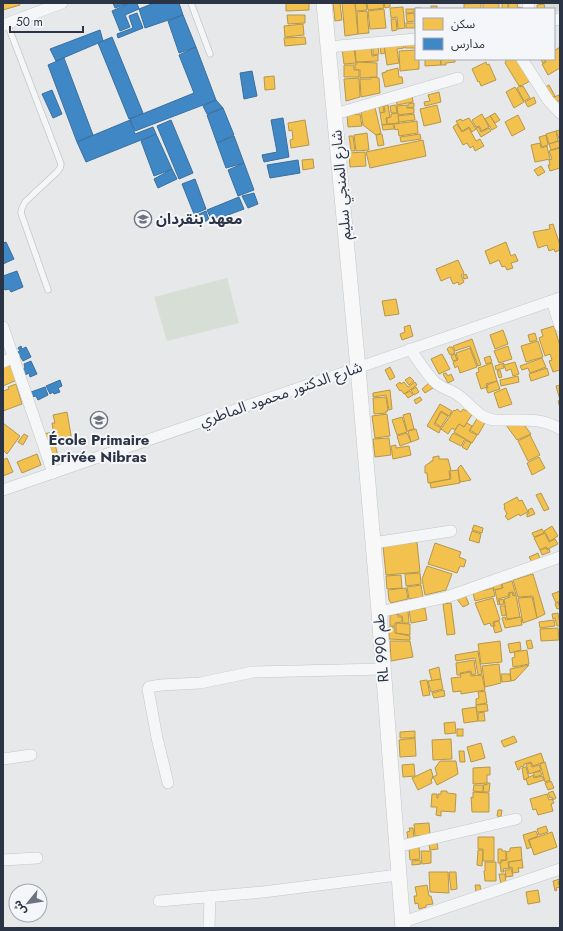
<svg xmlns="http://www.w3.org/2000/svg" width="563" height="931" viewBox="0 0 563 931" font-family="Jost,'Noto Sans Arabic',sans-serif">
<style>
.green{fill:#d6ded6}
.homes{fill:#f2c14e;stroke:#b6974b}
.schools{fill:#3f88c5;stroke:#396f9f}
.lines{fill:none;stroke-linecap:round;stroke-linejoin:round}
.lane-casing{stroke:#c4c6c8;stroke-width:7}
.street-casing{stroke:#c4c6c8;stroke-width:12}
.secondary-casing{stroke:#c4c6c8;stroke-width:16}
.lane{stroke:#f5f6f7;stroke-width:5.5}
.street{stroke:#f5f6f7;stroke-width:11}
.secondary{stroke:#f8f8f8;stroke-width:15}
.labels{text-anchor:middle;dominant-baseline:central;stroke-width:4;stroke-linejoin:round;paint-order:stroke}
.street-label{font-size:15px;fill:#2b3445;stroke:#f4f6f9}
.poi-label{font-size:15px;font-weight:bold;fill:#2b3445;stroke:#f4f6f9;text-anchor:start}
</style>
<rect width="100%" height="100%" fill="#e6e8ea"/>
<g class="green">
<path d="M537,3H560V11L554,12V9H537Z"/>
<path d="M227,278L239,323L167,341L154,297Z"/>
</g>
<g class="homes">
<path d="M3,3H19L20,5L3,10Z"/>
<path d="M286,3H309V10L286,11Z"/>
<path d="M333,3H340L342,20L335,21Z"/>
<path d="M342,3H355L358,34L345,36Z"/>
<path d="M355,3H366L367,10L356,11Z"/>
<path d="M367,3H383L384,8L368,10Z"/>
<path d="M384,3H390V7L385,8Z"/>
<path d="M481,3V9H464V4Z"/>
<rect x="483" y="3" width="16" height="6"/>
<rect x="502" y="3" width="6" height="6"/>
<path d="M509,3H518L517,7L524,8L523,9H508Z"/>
<path d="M544,4L545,9H537V5Z"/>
<rect x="431" y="6" width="6" height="3"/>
<path d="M403,7L405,28L398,29L397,17L391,18L390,8Z"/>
<path d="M415,8H421V9H416V21Z"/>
<path d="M384,9L386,28L370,29L368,11Z"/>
<rect x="406" y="9" width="8" height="4"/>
<path d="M367,11L369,33L358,34L357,12Z"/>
<path d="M414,13L415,21L407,22L406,14Z"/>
<path d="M287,15H305V23L288,24Z"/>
<path d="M391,19H396L397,30L392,31Z"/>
<rect x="406" y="23" width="9" height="5"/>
<path d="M303,24L304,35L285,37L284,26Z"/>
<path d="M305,37L306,44L285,46L284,38Z"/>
<path d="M416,41V48H405V42Z"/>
<path d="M403,42L404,48L397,49L399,63L387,65L384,45Z"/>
<path d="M380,45H384L385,53L381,54Z"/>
<path d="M371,46L372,56L378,55V61L356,62L355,47Z"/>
<path d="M373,46H378L379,54L373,55Z"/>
<path d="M560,47V68L548,75L542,64L546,62L545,60L547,59H554V51Z"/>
<path d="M354,48L356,63L344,64L342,49Z"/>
<path d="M416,50V59H419V69L400,71L399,51Z"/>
<path d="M425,59H440L441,65L425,66Z"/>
<path d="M441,59H455V62L446,63V65H441Z"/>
<path d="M507,59H516L530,81L521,86L520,85L519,86L505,63Z"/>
<path d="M540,59H546L544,60L546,62L543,63Z"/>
<path d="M357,62L377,63V77L360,78V70H355V64H357Z"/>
<path d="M486,62L487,65L489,64L496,80L481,86L479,81L478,82L472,69Z"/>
<path d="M344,65H354V70H359V77H344Z"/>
<path d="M398,68L399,77H402L403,83L385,87L382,73L386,72V71Z"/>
<path d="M274,76L275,89L265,90L264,77Z"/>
<path d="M371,77L379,78L380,93L361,97L360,79H371Z"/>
<path d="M359,78L360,97L346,101L344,79Z"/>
<path d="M549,85L555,96L551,99L544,88Z"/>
<path d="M520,86L521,87L523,86L530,98L524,101L517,88Z"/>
<path d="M515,87L524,102L514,108L506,92Z"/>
<path d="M439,92L441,102L425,106L424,102L430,101L428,95Z"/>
<path d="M412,95L413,102L397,105L396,98Z"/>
<path d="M559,95L560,100L555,103L552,98Z"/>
<path d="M534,97L536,103L528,107L525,102Z"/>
<path d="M374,103L381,133L376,135L363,125L361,112L366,111V106Z"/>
<path d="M414,103V107L408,108V104Z"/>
<path d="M388,105L390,117L386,118L387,124L382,125L380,113L385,112L384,106Z"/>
<path d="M396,105L397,113H391L390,106Z"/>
<path d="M407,105V108H414V113L398,115L397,106Z"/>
<path d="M437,105L441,122L424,126L420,109Z"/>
<path d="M383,106L384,112L380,113L379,107Z"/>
<path d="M398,113L399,123L387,124V118L391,117V114Z"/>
<path d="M495,113L500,120L495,123L490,116Z"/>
<path d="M360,114L362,126L348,127L347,115Z"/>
<path d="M414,114L415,120L399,122L398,116Z"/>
<path d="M482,114L489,127L482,131L479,126L476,127L472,120Z"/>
<path d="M518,115L525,129L512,136L505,122Z"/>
<path d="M490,116L497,127L492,130L485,119Z"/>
<path d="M469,118L476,129L472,132L469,127L462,131L456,121L461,119L462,121Z"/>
<path d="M305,120L309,145L291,148L290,140L293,139L292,130L289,131L288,123Z"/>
<path d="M417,121L418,133L399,136L398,129L395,130L394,124Z"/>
<path d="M393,124L394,129L383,130L382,125Z"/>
<path d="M457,124L462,132L469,128L476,141L480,139L484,146L475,151L473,146L470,148L467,143L463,145L453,127Z"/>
<path d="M479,127L481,132L489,128L491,131L481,137L476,128Z"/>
<path d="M559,130L560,132V141L556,131Z"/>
<path d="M556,131L558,141L549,144L546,134Z"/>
<path d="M367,133L369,150L356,151L354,135Z"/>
<path d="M382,134L384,145L378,146L376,135Z"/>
<path d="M420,134L421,139L401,142L400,137Z"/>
<path d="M546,135L548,145L542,147L539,137Z"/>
<path d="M349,136H353L355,151H351Z"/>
<path d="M423,140L426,156L370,168L366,152Z"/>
<path d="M559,141L560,147L551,150L549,144Z"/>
<path d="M540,143L541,148L547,146L550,159L535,162L531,145Z"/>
<path d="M560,148V168L550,171L548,165H550L549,160L552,159L549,151Z"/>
<path d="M365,152L366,166L350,167L349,153Z"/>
<path d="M313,159L314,168L303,170L302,160Z"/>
<path d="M541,166L545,172L538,176L534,170Z"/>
<path d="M553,224L560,245V250L555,252L554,249L549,251L547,245L538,248L533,232L550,229L549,225Z"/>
<path d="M506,242L511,256L515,254L518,261L511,263L513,268L507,270L505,266L502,267L499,260L490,264L485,251Z"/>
<path d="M458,260L464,273L461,275L464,282L459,285L458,282L453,284L450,277L441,281L436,269Z"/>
<path d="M466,274L468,278L464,279L463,275Z"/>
<path d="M396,299L399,314L385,316L382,301Z"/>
<path d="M410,325L413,336L402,340L400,334L405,332L404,327Z"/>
<path d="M554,326L560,346V370L553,372L549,361L552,360L550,354L545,356L539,338L543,336L541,330Z"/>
<path d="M503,330L508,344L495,349L490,335Z"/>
<path d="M535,333L537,340L530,342L528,335Z"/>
<path d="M472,339L481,365L478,366L470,346L455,351L453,346Z"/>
<path d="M538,341L543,357L526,362L521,346Z"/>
<path d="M508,346L512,359L499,363L494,351Z"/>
<path d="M449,347H452L455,353L450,355L447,349Z"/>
<path d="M470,348L477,367L460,373L458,366L455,368L453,362L458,360L456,353Z"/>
<path d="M442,354L450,369L439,374L431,359Z"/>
<path d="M455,354L457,360L453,361L451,356Z"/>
<path d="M490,356L492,362L486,364L484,358Z"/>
<path d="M542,358L546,367L530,373L528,368L522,370L520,366Z"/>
<path d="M515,362L519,374L513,376L511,369L506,371L504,365Z"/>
<path d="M492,363L497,381L486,384L487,387L481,389L476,373L479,372L478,368Z"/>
<path d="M504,363L503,365L504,368L496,370L495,366Z"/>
<path d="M10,364L17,380L3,386V367Z"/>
<path d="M390,367L395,377L390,380L385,370Z"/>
<path d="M547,368L549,375L531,381L529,374Z"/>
<path d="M500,370L502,377L499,378L497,371Z"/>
<path d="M446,373L448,376L451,374L454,380L448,383L443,374Z"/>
<path d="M518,376L519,382L501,386L500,380Z"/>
<path d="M410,377L414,381L409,385L405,380Z"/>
<path d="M497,381L500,389L488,393L486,388H488L487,385Z"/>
<path d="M400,382L401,384L404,382L408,387L415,382L417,385L404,394L401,390L400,391L396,385Z"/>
<path d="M429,383L433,388L425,393L422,389Z"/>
<path d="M16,384L22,404L3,411V391L9,389L8,387Z"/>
<path d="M560,385V408L558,401L560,400L556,386Z"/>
<path d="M416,387L419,392L414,395L411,390Z"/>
<path d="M506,388L512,404L499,408L494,393Z"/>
<path d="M390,390L392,409L389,410L386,395L373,397V393Z"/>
<path d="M410,391L413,395L408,398L405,394Z"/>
<path d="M386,397L388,411H386V413L374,414L373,398Z"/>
<path d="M420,397L422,400L416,404L414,400Z"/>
<path d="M440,404L452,411L449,416L441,411L434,424L441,428L439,433L427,426Z"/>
<path d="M457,409L461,412L463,409L466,411L467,409L473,413L464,427L459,424L455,430L452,428L448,434L441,429L454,410L455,411Z"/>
<path d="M67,412L72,441L56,446L52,423H55L53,415Z"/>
<path d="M441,412L448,416L441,427L435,423Z"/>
<path d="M410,413L414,429L407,431L403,415Z"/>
<path d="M387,414L390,436L375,438L372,416Z"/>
<path d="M402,417L407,432L397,435L392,420Z"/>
<path d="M478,417L486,421L478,435L470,430Z"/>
<path d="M522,422L531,434L517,440L506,425Z"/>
<path d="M3,423L20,436L7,454L3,450Z"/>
<path d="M467,423L472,426L469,431L477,435L472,443L454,432L459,424L464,427Z"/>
<path d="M416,429L419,439L411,442L408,431Z"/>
<path d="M52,432L59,460L50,462L44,434Z"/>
<path d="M407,433L411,442L400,446L397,436Z"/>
<path d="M453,433L465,439L461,446L449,440Z"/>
<path d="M24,434L28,436L23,445L18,442Z"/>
<path d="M530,435L540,455L528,461L518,441Z"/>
<path d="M389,438L391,455L375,457L373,439Z"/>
<path d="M466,440L471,443L467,450L462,447Z"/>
<path d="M396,445V448L409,446L411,455L393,459L391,446Z"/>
<path d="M37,454L41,465L22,473L17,462Z"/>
<path d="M439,456V459H448L451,470L449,471L450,479L428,483L427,473H425V466L429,463H430L431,461H433V457Z"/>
<path d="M539,457L545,468L532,475L527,463Z"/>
<path d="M7,458L13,472L3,476V460Z"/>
<path d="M461,465L471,480L460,482L458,468Z"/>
<path d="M458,470L460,483L431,488L430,483L451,479L450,471Z"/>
<path d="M541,493L549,509L544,511L536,495Z"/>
<path d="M517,497L519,501L522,500L528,512L520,516L519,514L508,520L505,516L507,514L504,508H505L504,504Z"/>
<path d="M532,508L535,514L527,517V514L529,513L528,510Z"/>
<path d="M474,525L483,528L482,533L472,530Z"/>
<path d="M552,526L558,536L550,541L544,531Z"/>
<path d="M542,529L544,533L534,537L532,533Z"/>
<path d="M472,531L481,534L479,543L469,540Z"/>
<path d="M545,533L549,542L555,539L558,544L548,549L546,547L540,550L534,538Z"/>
<path d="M417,542L420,572L386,575L383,546Z"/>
<path d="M435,543L461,552L459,557L466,560L464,567L460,566L457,573L428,564Z"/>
<path d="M546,548L547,550L549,549L550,552L542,555L540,550Z"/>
<path d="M538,553L540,559L532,562L529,557Z"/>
<path d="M427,566L452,574L446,590L425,595L422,579Z"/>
<path d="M420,573L421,584L406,586L405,574Z"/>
<path d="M533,574L545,614L537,618L533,596L518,597L513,580Z"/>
<path d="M401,575L402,588L387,589L386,576Z"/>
<path d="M512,581L516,595H514L513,592L508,593L509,596L498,599L500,604L498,605L495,590L503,588L502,584Z"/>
<path d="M501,583L502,588L494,590L493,585Z"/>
<path d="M421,585L423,597L409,599L407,587Z"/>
<path d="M406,588L408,599L391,603L389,600L388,590Z"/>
<path d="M493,588L495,596L475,601L473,593Z"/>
<path d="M560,591V601L556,603L552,594Z"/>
<path d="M512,592L513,596L516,595L520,617L507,619L504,599L510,597L509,594Z"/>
<path d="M465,595L469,604L463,607L457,599Z"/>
<path d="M532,597L537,618L523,623L518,598Z"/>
<path d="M493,598L500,620L493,622L494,626H491L490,623L484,625L475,603Z"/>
<path d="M503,599L504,604L500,605L499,600Z"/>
<path d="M558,602L560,608L557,609L555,604Z"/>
<path d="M451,603L455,634L447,635L443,604Z"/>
<path d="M500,606H505L506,615L502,616Z"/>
<path d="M425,608L427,620L411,623L409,610Z"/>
<path d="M408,611L409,623H403L402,616H399L398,612Z"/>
<path d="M558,613L560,626H557L555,618L553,619L552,614Z"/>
<path d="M398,614V617H402V622L395,623V626H390V615Z"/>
<path d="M505,617L506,620L521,617L522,625L505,628L502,618Z"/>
<path d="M554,620L555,626L540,628L539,622Z"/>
<path d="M499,621L502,631L495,633L493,626H495L494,622Z"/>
<path d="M396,623L410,624V635L396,633Z"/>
<path d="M389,627H395V633L410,636V640L389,639Z"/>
<path d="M558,628L559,640L541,641L540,629Z"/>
<path d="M531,640L533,648L528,649L526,641Z"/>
<path d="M390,641H410L413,657L391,661Z"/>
<path d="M500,641L502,662L481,664L478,644Z"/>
<path d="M520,642L521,650L510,653L508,644Z"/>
<path d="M527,650L529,664L513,667L512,658L515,657L514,652Z"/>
<path d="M478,651L482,674L478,675L475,658L456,661L455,655Z"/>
<path d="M474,660L476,674L472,675L471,671L460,673L461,675H457L456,663Z"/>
<path d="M499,664L501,683L485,687L482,666Z"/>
<path d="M529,665L515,680L511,681L510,669Z"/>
<path d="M439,667L441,679L432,681L429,670Z"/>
<path d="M470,672L471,676L482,675L485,690L461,694V691L453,692L451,678L461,677L460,674Z"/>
<path d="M501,674H510L511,681L502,682Z"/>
<path d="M441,679L443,689L431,692L428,681Z"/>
<path d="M427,680L430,695L423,696L420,681Z"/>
<path d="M444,690L445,696L434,698L432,693Z"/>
<path d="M485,691L487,703L476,705V699L479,698L478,692Z"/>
<path d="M487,704L488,711L477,712L476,705Z"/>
<path d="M476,707L478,721L464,723L462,709Z"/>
<path d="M484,712L485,721H478V713Z"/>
<path d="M455,722L456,733L445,734L444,723Z"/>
<rect x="457" y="729" width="6" height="7"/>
<path d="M415,731V738H400V732Z"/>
<path d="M514,736L517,742L504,747L501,741Z"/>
<path d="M415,738L416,756L400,757L399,740Z"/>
<path d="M451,739L452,759L433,760L432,740Z"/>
<path d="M481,743L485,758L471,762L467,747Z"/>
<path d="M459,751H464L465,762H460Z"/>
<path d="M541,753L544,762L533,766L531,762L524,764V766L520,767V769L518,770L515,762Z"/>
<path d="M440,761H456L458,774L437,785L433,777L437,775L435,768Z"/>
<path d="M545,762L550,780L545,782L540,764Z"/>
<path d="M531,763L532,767L539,765L541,770L529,774L526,764Z"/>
<path d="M414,764L415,776L403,777L402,765Z"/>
<path d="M490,767V775H487V783L473,784V768Z"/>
<path d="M526,767L529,778L524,780L522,768Z"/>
<path d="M431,769L433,776L432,777L433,778L431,779L432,783L418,790L412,778Z"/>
<path d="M540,771L542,775L535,777L533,773Z"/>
<path d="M533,775L534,778L542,776L544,780L528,785L526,779Z"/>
<path d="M551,781L554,788L548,790L545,783Z"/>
<path d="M487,783H490L489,792H483L484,784L487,785Z"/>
<path d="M474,785H483V792L473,791Z"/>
<path d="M441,791H447V793L456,794L455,812L441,811V816L436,815L437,807H431L432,794H437V798H438V794H441Z"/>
<path d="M553,791L556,798L553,800L552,797L550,798L548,793Z"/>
<path d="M473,792L489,793V812H472L471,797L473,798Z"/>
<path d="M547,794L549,800L552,799L554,803L551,804L553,811L538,815L536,809L533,810L530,799Z"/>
<path d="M498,810H502L501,817L497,816Z"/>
<path d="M429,823L430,835L415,836L414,824Z"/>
<path d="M546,826L548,832L539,835L537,829Z"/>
<path d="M409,828H413L414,839L408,840L407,832L410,831Z"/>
<path d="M536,831L538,836L528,840L531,847L527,849L523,835Z"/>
<path d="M552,832L557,847L534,855L529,840Z"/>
<path d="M478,837H494V861H483V849H478Z"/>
<path d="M437,843L438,849L430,850L429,844Z"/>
<path d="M419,847L420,859L410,860L409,848Z"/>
<path d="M521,847L522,860L508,862L509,868L503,869L504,872H501L500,864L501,861L507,860L506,852L510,851V848Z"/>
<path d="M498,849H502V851H506V860H501V863H498Z"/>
<path d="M478,850H483L482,866L477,865Z"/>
<path d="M421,851H431V863L422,864Z"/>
<path d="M420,860L421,864L412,865V861Z"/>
<path d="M522,860L523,868H518L519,872L513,873L512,867L509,868V862Z"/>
<path d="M485,862H496V881H485L484,871H485Z"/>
<path d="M509,868H511L513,876L506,877L505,870H509Z"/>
<path d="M429,872H448L449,893L430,892Z"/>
<path d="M449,872H456L457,889L451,890Z"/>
<path d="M499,874H505L506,884H501Z"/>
<path d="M560,879V881L558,882L560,887L556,888L557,890L555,891L553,881Z"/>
<path d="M427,885L429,896H431L433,904L426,905V907L419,909L418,903L415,904L414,896H417L415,887Z"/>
<path d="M475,885H480L481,891L476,892Z"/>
<path d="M538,890L540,902L528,904L526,892Z"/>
</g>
<g class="schools">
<path d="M113,3H129L115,8Z"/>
<path d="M130,3H137L139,9L125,15L130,27L120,31L112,11Z"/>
<path d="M154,3H179L183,15L145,28L139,9Z"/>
<path d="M137,13L143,28L118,38L117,34L133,28L129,16Z"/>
<path d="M183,15L196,47L179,53L168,21Z"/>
<path d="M100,30L103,41L56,61L50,49Z"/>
<path d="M112,37L143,113L129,119L98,43Z"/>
<path d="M196,47L216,100L135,131L130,119L194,93L179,55Z"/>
<path d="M64,58L93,135L77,142L48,65Z"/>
<path d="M252,71L257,96L244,99L240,73Z"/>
<path d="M52,90L62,114L53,118L42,94Z"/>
<path d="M216,100L223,108L207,114L203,106Z"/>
<path d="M223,108L234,135L217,143L207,115Z"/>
<path d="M283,118L289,157L264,162L262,155L277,152L271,120Z"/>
<path d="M130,120L135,134L153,127L156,134L86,162L77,142Z"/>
<path d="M171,120L193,173L179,179L157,126Z"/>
<path d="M156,134L172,169L154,176L141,141Z"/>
<path d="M234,136L244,163L226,168L217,143Z"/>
<path d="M298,160L300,173L270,178L267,165Z"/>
<path d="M244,163L254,190L238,196L228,170Z"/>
<path d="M172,169L177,179L158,188L154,179Z"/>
<path d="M195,179L206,209L194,214L182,184Z"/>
<path d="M254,193L258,204L248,208L242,196Z"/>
<path d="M239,197L244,209L212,221L207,210Z"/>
<path d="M206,211L209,220L197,224L194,216Z"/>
<path d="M6,242L14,259L3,264V243Z"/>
<path d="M17,271L23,287L11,292L9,289L5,290L3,286V276Z"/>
<path d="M21,346L22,349L26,347L31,357L23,361L20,356L18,357L16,353L20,351L18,348Z"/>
<path d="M31,361L37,374L30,377L29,373L25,375L22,370L25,368L24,364Z"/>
<path d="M60,380L62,386L58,388L60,392L54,394L53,392L50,394L46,386Z"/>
<path d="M45,387L48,395L38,400L36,396L32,397L31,392Z"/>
</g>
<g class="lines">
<defs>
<g id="lane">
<path d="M191,3L210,54"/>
<path d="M7,23L61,164L60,168L57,172L25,202L22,208L21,213L48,290"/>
</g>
<g id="street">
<path d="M528,3L529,9"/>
<path d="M554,20L560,19"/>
<path d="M3,25L62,3"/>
<path d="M328,47L416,39"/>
<path d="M522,59L548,100L560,113"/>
<path d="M335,114L458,78"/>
<path d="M552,301L560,326"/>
<path d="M3,327L53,473"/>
<path d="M410,349C418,360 425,372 434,381C440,388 448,389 455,393C469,401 478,419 495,420C517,421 540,416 560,429"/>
<path d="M3,362L14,357"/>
<path d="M3,490L560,298"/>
<path d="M373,543L451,531"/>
<path d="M379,612L447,597L560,557"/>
<path d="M3,759L31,755"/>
<path d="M168,783L157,738L148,689L149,687L161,685L200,683L253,672L383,669"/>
<path d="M396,847L516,819"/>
<path d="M3,860L37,858"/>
<path d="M159,901L263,892L398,875"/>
<path d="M403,922L560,869"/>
<path d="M209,928L210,896"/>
</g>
<path id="secondary" d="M324,3L358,368L379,612L403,928"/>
</defs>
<use href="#lane" class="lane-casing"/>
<use href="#street" class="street-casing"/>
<use href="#secondary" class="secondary-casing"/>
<use href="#lane" class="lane"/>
<use href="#street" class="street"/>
<use href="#secondary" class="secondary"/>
</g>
<defs>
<symbol id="school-ring" viewBox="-11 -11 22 22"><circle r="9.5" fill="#f4f6f9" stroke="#6c737f" stroke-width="1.5"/><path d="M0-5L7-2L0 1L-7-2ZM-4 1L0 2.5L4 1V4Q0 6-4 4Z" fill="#6c737f"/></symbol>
</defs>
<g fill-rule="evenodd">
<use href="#school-ring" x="133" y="209" width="20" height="20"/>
<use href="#school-ring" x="89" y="410" width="20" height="20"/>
</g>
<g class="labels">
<g class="street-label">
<text transform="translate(341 185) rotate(-95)">شارع المنجي سليم</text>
<text transform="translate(281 394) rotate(-19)">شارع الدكتور محمود الماطري</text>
<text transform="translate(381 648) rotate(-94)">RL طم 990</text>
</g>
<g class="poi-label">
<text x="156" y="219">معهد بنقردان</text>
<text x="99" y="440" text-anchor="middle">École Primaire<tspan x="99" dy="17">privée Nibras</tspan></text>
</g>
</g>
<rect width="563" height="931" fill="none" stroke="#2b3445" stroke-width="8"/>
<rect x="415" y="8" width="140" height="52" fill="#f4f6f9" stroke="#a4a8b1"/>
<rect x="423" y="18" width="20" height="12" fill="#f2c14e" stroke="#a4a8b1"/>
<text x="451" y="28" font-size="12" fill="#2b3445">سكن</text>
<rect x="423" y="38" width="20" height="12" fill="#3f88c5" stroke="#a4a8b1"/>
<text x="451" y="48" font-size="12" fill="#2b3445">مدارس</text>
<g transform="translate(28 903) rotate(240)"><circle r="19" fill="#f4f6f9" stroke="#a4a8b1"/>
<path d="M0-3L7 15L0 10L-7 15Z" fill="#6c737f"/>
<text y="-6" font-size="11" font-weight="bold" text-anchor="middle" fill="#2b3445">ش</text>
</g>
<path d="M10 26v6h73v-6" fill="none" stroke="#2b3445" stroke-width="2"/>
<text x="16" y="26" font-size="12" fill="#2b3445" stroke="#f4f6f9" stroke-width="3" paint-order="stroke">50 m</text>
</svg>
